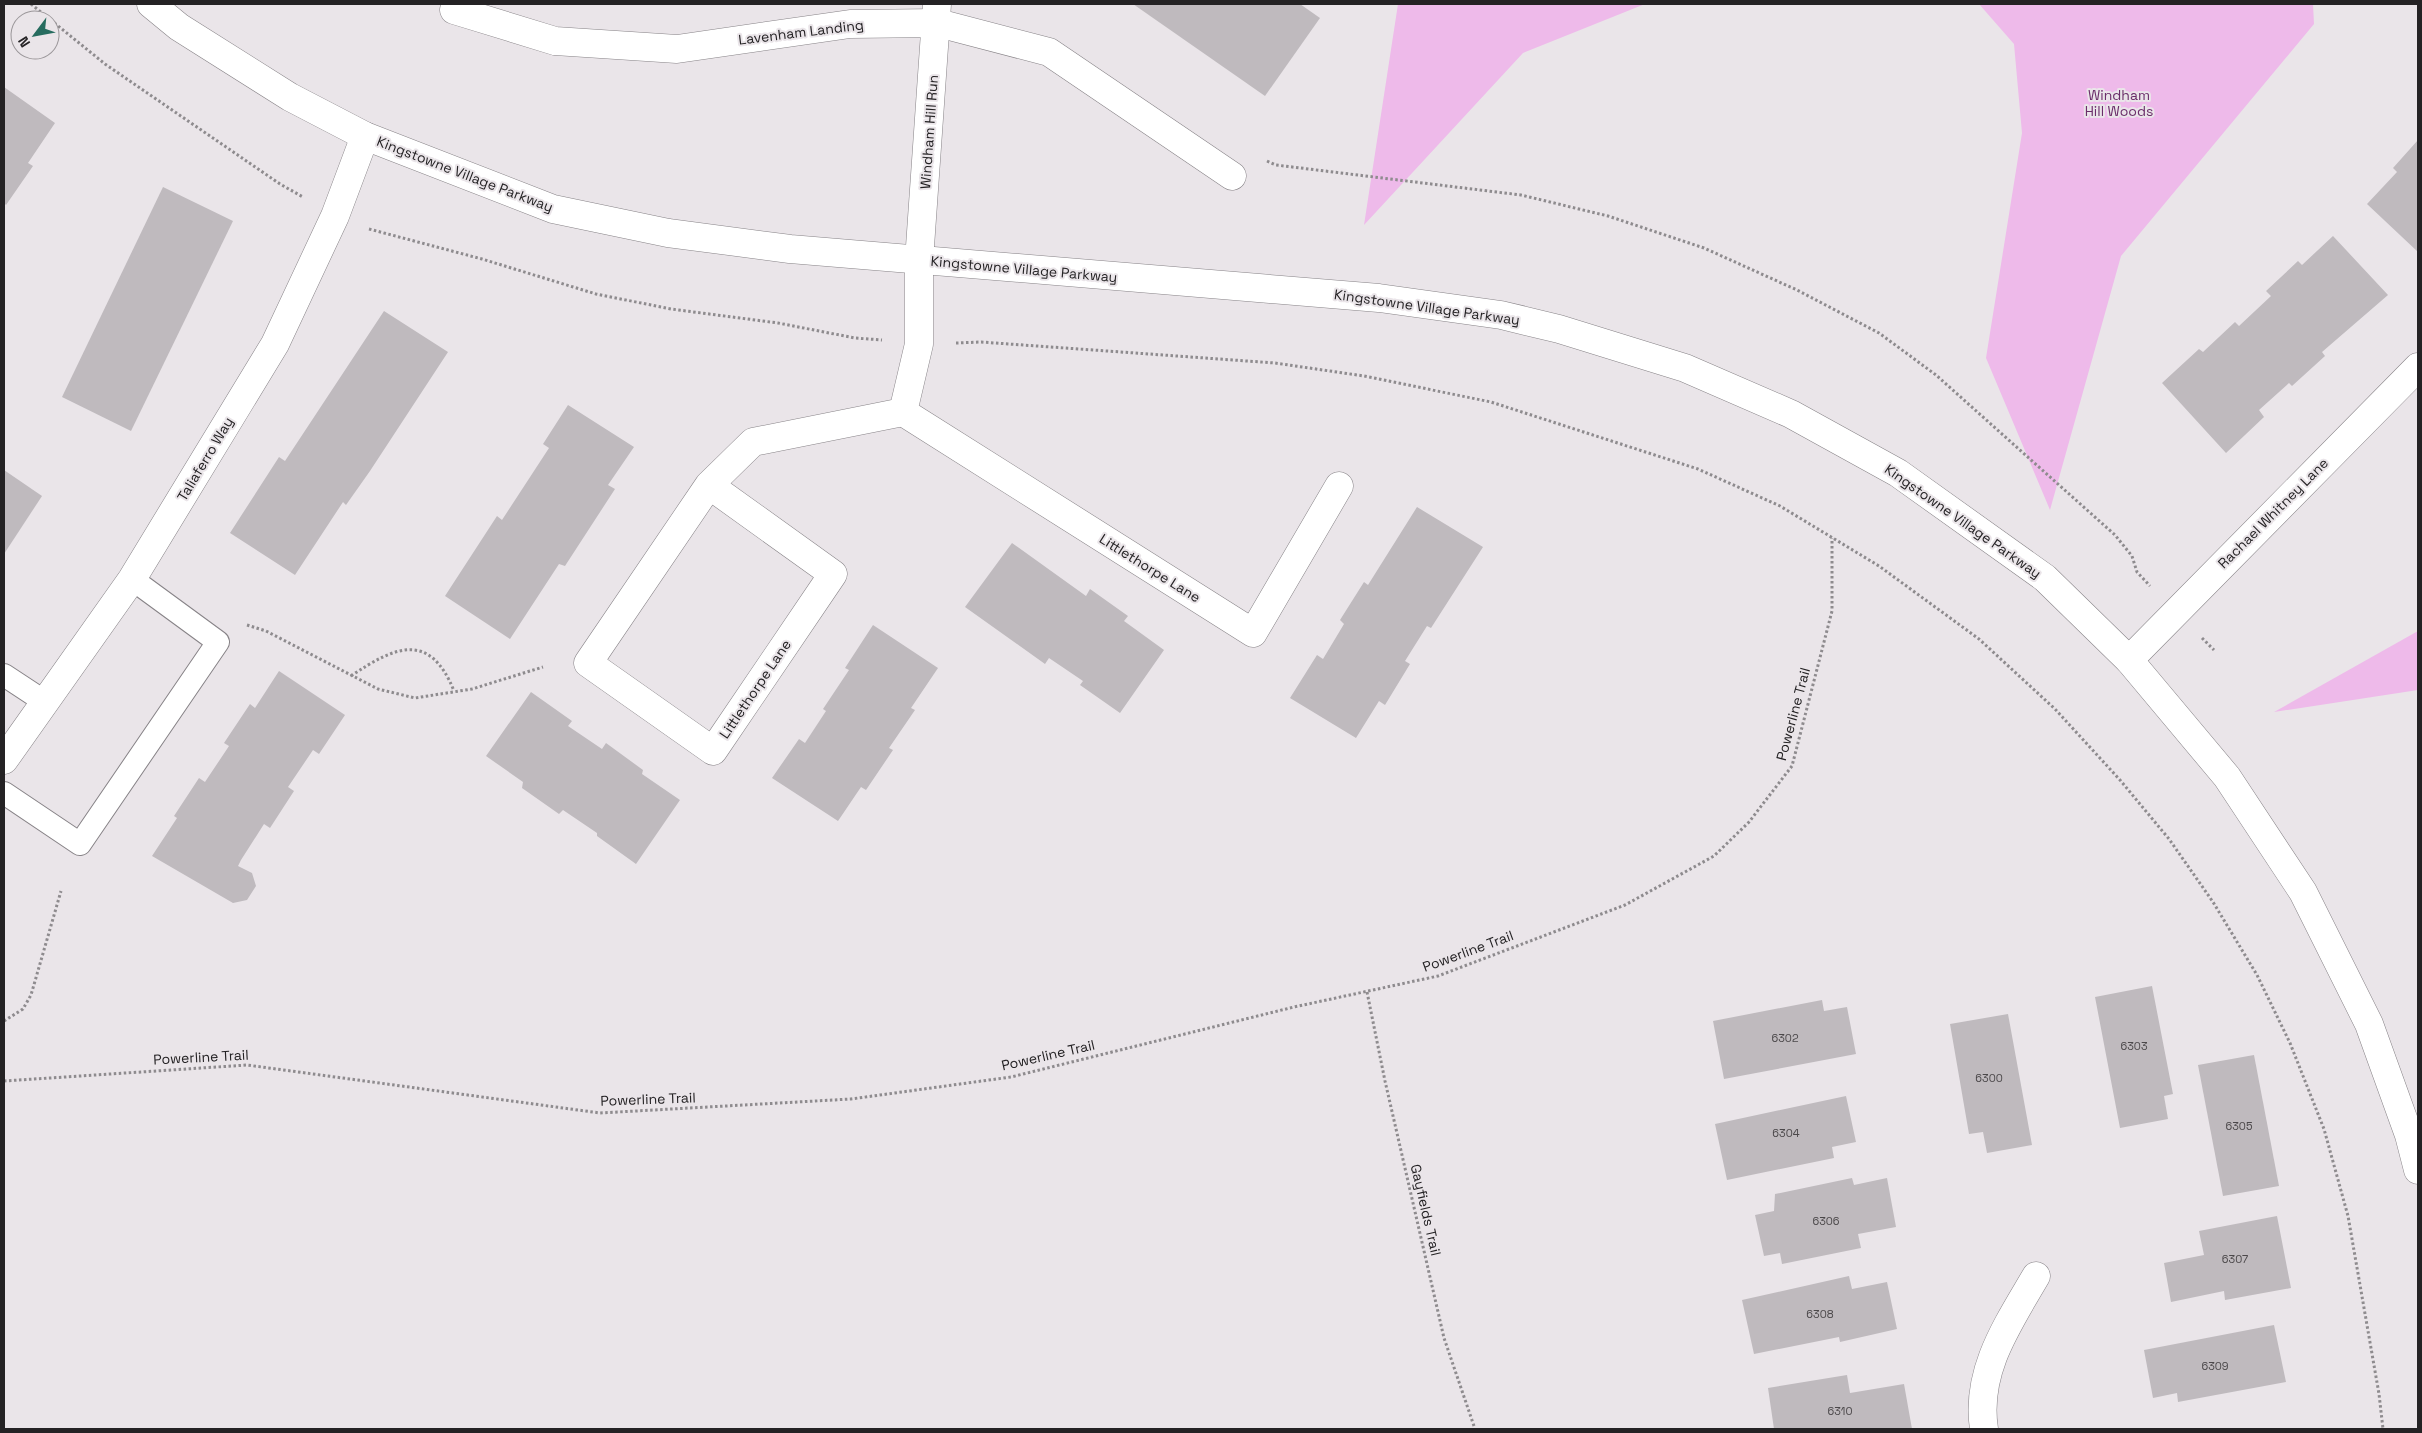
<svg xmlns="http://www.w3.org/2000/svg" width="2422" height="1433" viewBox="0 0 2422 1433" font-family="'Space Grotesk',sans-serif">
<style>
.green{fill:#eebaea}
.building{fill:#bfbabe}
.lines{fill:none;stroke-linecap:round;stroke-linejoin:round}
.service-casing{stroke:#878387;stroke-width:24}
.minor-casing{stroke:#878387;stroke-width:29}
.tertiary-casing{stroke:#878387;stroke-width:29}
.path{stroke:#8e8b8e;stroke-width:3;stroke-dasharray:2.5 2.5;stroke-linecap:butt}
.service{stroke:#fff;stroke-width:22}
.minor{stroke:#fff;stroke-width:28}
.tertiary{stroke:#fff;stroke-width:28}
.labels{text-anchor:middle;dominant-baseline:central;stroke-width:4;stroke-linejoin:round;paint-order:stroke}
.number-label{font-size:11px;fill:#4b484a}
.street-label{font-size:14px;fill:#242224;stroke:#eae5e9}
.park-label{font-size:14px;fill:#6b2e6a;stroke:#eae5e9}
</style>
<rect width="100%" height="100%" fill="#eae5e9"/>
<g class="green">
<path d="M1398,4H1645L1523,53L1364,225Z"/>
<path d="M1979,4H2313L2314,24L2121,256L2050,510L1986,358L2022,133L2014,44Z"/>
<path d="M2418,631V690L2274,712Z"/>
</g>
<g class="building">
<path d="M1133,4H1300L1320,18L1265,96Z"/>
<path d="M4,87L55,123L28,163L33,166L6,205L4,203Z"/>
<path d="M2418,140V252L2367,204L2397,172L2393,168Z"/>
<path d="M163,187L233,221L131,431L62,397Z"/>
<path d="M2333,236L2388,295L2322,352L2325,356L2292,386L2289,383L2259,410L2264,417L2226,453L2162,383L2199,349L2203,352L2235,322L2239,326L2271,296L2266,291L2298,261L2302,265Z"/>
<path d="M384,311L448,352L370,471L346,505L343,502L295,575L230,533L279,457L285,461Z"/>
<path d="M568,405L634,447L608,485L615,489L565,566L559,564L510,639L445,596L497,516L502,520L549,448L543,444Z"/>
<path d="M4,470L42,496L4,554Z"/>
<path d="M1417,507L1483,547L1431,628L1427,626L1405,661L1410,664L1385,705L1379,701L1356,738L1290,698L1317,655L1323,659L1344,624L1340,620L1364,582L1368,585Z"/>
<path d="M1012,543L1086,596L1090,589L1128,616L1124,621L1164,650L1120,713L1080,685L1083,681L1049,658L1045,664L965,607Z"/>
<path d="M873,625L938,668L911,708L915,710L889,748L893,750L866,790L861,787L838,821L772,778L799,739L805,743L826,711L823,709L849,670L845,668Z"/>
<path d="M279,671L345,715L319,754L313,750L288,787L294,791L270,828L264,824L241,860L238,866L252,873L256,886L247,900L233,903L152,856L177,818L174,816L199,778L205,782L229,746L224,743L250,704L255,708Z"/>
<path d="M531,692L572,721L568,726L602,749L606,743L643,770L642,774L680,800L636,864L597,836V833L563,810L559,814L522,788L523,782L486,756Z"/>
<path d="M2152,986L2173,1094L2164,1096L2168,1119L2120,1128L2095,997Z"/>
<path d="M1822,1000L1824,1011L1847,1007L1856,1054L1724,1079L1713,1021Z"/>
<path d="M2008,1014L2032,1145L1987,1153L1983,1132L1969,1134L1950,1024Z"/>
<path d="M2254,1055L2279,1186L2223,1196L2198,1065Z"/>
<path d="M1846,1096L1856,1142L1832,1147L1834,1158L1727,1180L1715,1124Z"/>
<path d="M1852,1178L1854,1185L1887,1178L1896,1227L1858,1234L1861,1248L1782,1264L1780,1253L1764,1256L1755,1215L1774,1211L1775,1194Z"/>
<path d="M2277,1216L2291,1288L2225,1300L2224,1291L2171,1302L2164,1263L2204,1255L2199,1231Z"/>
<path d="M1849,1276L1852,1289L1887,1282L1897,1329L1840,1342L1839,1337L1754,1354L1742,1300Z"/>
<path d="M2274,1325L2286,1382L2178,1402L2177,1393L2153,1398L2144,1350Z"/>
<path d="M1847,1375L1850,1393L1904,1384L1912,1429H1774L1768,1388Z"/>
</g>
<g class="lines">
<defs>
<g id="service">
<path d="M4,675L45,702"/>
<path d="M4,793L80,844L218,642L132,579"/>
</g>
<g id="minor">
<path d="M937,4L919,261V344L903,412L1253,633L1339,486"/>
<path d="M454,10L555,41L677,49L850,24L938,23L1049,52L1232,176"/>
<path d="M709,485L833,574L713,751L588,663L709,485L753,442L903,412"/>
<path d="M2129,660L2418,367"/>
<path d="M4,760L132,579L275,344L335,216L365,136"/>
<path d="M1984,1429C1975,1371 2008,1324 2036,1276"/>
</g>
<path id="tertiary" d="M151,4L179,27L290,97L365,136L553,209L668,233L790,249L1379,298L1501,315L1559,329L1685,368L1791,414L1898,473L2045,578L2129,660L2227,777L2303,892L2369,1024L2409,1135L2418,1170"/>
</defs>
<use href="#service" class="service-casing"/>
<use href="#minor" class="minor-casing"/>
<use href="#tertiary" class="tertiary-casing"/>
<g class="path">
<path d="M31,4L105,64L280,184L303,197"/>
<path d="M1267,161L1276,165L1521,195L1608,216L1704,248L1797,290L1879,333L1936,375L2115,535L2132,556L2137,572L2150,586"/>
<path d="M369,229L482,259L596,294L671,309L778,323L855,338L882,340"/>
<path d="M956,343L981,342L1275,363L1364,376L1491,402L1698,469L1780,506L1879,566L1979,639L2055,709L2120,780L2169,839L2213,902L2257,975L2290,1043L2324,1129L2348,1216L2379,1394L2383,1429"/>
<path d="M247,625L266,631L378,689L415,698L472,689L543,667"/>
<path d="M2202,638L2214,650"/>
<path d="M351,676C395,646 430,631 454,691"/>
<path d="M1367,992L1385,1081L1444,1338L1475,1429"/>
<path d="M4,1021L23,1009L31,995L61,891"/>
<path d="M4,1081L247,1065L600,1113L851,1099L1011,1077L1294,1007L1438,976L1625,905L1714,856L1749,822L1792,766L1832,611V538"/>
</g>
<use href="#service" class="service"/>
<use href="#minor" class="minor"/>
<use href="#tertiary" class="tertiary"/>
</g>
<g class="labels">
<g class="number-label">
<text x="1785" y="1038">6302</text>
<text x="2134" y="1046">6303</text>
<text x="1989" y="1078">6300</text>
<text x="2239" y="1126">6305</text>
<text x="1786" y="1133">6304</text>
<text x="1826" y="1221">6306</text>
<text x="2235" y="1259">6307</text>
<text x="1820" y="1314">6308</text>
<text x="2215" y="1366">6309</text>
<text x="1840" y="1411">6310</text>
</g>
<g class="street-label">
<text transform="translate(801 32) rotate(-7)">Lavenham Landing</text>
<text transform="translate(929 132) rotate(-86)">Windham Hill Run</text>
<text transform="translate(465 174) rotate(21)">Kingstowne Village Parkway</text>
<text transform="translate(1024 269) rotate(5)">Kingstowne Village Parkway</text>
<text transform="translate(1427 307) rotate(8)">Kingstowne Village Parkway</text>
<text transform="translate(205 459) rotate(-59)">Taliaferro Way</text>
<text transform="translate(2273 513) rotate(-45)">Rachael Whitney Lane</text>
<text transform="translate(1963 521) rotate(35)">Kingstowne Village Parkway</text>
<text transform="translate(1150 568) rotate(32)">Littlethorpe Lane</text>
<text transform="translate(755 689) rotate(-56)">Littlethorpe Lane</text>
<text transform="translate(1793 714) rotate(-75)">Powerline Trail</text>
<text transform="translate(1468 951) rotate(-20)">Powerline Trail</text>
<text transform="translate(1048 1055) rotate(-13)">Powerline Trail</text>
<text transform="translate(201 1057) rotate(-3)">Powerline Trail</text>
<text transform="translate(648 1099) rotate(-2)">Powerline Trail</text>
<text transform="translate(1426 1210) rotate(77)">Gayfields Trail</text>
</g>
<g class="park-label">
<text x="2119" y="95">Windham<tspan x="2119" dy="16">Hill Woods</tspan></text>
</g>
</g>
<rect width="2422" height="1433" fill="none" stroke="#242224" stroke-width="10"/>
<g transform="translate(35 35) rotate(238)"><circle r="24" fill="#eae5e9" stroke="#9b979a"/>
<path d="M0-4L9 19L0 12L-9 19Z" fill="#276c5f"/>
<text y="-8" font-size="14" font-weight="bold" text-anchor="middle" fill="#242224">N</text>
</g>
</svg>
